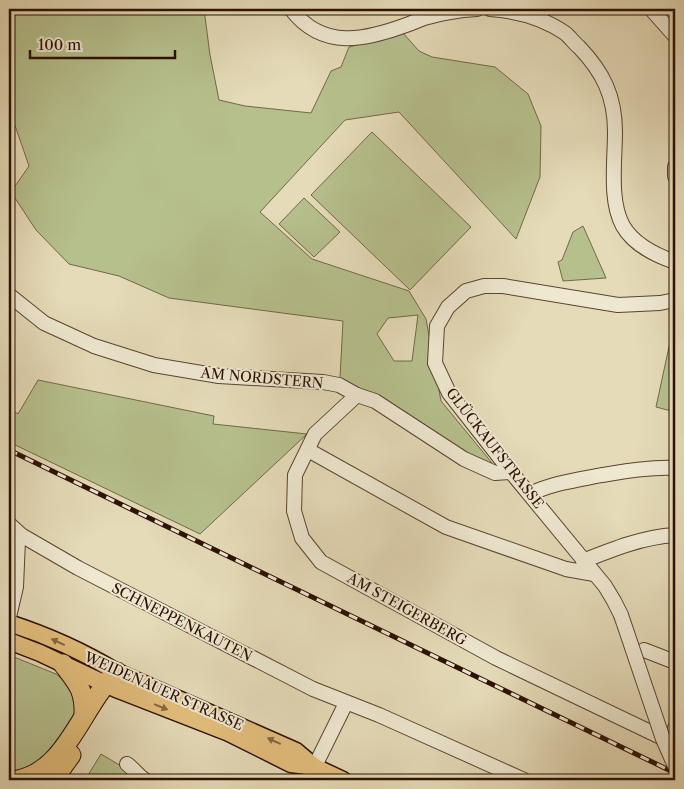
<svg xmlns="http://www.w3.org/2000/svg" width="684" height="789" viewBox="0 0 684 789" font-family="'Libre Caslon Text',serif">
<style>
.green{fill:#b6c08d;stroke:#726848;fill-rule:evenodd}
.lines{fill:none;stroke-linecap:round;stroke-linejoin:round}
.minor-casing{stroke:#5b4330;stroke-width:16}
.major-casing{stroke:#2d1002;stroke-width:19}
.highway-casing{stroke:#2d1002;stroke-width:21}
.minor{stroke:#eee8d1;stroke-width:14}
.major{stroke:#e2be7c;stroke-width:16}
.highway{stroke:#e2be7c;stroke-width:19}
.rail-casing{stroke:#2d1002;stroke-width:5}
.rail{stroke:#eee8d1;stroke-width:3;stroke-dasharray:9;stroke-linecap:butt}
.minor-bridge-casing{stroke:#5b4330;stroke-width:16;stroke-linecap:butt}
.minor-bridge{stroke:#eee8d1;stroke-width:14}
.oneway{fill:#88673f}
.labels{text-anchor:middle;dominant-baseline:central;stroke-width:4;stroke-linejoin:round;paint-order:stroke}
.street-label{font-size:14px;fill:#2d1002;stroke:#eee8d1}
</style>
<rect width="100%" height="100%" fill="#e5dbb8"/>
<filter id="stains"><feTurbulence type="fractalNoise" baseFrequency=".004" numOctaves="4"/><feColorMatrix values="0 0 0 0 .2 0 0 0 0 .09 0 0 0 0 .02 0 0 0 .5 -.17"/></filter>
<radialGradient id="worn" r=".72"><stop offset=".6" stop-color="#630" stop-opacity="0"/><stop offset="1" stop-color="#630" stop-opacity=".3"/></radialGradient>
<g class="green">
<path d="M9,9H204L210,55L219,100L245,106L311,113L331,71L341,67L349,47L403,33L419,51L432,57L495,67L528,94L541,126L540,177L516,239L399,112L345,120L260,212L312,259L409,291L426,319L441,401L492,463L473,460L414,421L340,378L343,321L169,298L119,276L69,264L36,230L11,192L29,166L9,108ZM418,315L412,361H394L377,334L388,318Z"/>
<path d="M372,132L471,227L410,290L311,195Z"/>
<path d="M304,198L340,232L314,257L279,224Z"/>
<path d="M583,226L606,278L563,281L558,262L562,260L573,232Z"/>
<path d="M675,319V412L656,407Z"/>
<path d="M38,380L214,416L213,424L307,434L200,534L9,442V408L18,414Z"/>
<path d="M9,655L56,674L70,685L79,708L53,752L24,773L9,775Z"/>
<path d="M101,754L131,772L126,780H85Z"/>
</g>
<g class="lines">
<defs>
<g id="minor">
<path d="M291,9C323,51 366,40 409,24C414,22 419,20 424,18C441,13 459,10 477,9"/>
<path d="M490,9C517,11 543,18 565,33C570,37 574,43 579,47C603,72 615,96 615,132C615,161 609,201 623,226C634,245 655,255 675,262"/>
<path d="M651,9L675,36"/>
<path d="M675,167V176"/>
<path d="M9,295L44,323L94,346L154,365L219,376L323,382L339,385L357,395L375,401L464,459L495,473L511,472"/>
<path d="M357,395L315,434L295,475L294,511L302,538L321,562L496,658L671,742L675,747"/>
<path d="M308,450L446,527L566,569L594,574"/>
<path d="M530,494C553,483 577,480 602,475C627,471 650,467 675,468"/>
<path d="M9,524L21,535L78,568L313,689L379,715L524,780"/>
<path d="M583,561C613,549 643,537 675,535"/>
<path d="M621,615L614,601L605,586L511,472L449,393L435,363L437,326L448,307L466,291L484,286H503L618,305L660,303L675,300"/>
<path d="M9,617L16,587L18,540L21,535"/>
<path d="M644,650L675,662"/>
<path d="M671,742L675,728"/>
<path d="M127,764C134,769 138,776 145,780"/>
<path d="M308,780L346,703"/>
</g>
<g id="major">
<path d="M9,623C46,635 84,652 117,672L296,751L315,767L343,780"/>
<path d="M9,641L40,653L116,689L229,733L291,764L315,767"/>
</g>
<g id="highway">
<path d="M63,664C78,684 85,690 84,716"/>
<path d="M18,780C68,770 82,704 117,672"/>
<path d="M53,780L71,755"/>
</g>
</defs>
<use href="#minor" class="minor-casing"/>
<use href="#major" class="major-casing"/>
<use href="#highway" class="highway-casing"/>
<use href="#minor" class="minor"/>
<use href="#major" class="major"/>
<use href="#highway" class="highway"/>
<defs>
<path id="rail" d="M9,450L675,773"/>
</defs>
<use href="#rail" class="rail-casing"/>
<use href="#rail" class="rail"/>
<defs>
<path id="minor-bridge" d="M621,615L663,739L675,766"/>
</defs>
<use href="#minor-bridge" class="minor-bridge-casing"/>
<use href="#minor-bridge" class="minor-bridge"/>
</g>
<defs><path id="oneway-solid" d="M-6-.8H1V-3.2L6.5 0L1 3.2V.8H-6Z" transform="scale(1.25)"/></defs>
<g class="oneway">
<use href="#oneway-solid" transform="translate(58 642) rotate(-155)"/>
<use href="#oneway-solid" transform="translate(161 707) rotate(22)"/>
<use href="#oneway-solid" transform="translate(274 741) rotate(-155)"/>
</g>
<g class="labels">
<g class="street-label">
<text transform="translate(262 378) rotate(5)">AM NORDSTERN</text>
<text transform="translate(495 448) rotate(52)">GLÜCKAUFSTRASSE</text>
<text transform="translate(407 609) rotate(29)">AM STEIGERBERG</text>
<text transform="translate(182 622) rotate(27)">SCHNEPPENKAUTEN</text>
<text transform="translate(164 691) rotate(24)">WEIDENAUER STRASSE</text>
</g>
</g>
<rect width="684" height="789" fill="none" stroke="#e5dbb8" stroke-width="30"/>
<rect x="10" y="10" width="664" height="769" fill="none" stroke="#2d1002" stroke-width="2.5"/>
<rect x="15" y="15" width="654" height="759" fill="none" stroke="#2d1002"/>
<path d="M30 50v8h145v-8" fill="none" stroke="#2d1002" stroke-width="2.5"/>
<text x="38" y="50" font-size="15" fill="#2d1002" stroke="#eee8d1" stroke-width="4" paint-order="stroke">100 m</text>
<rect width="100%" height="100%" filter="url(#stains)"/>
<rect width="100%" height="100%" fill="url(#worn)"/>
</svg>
